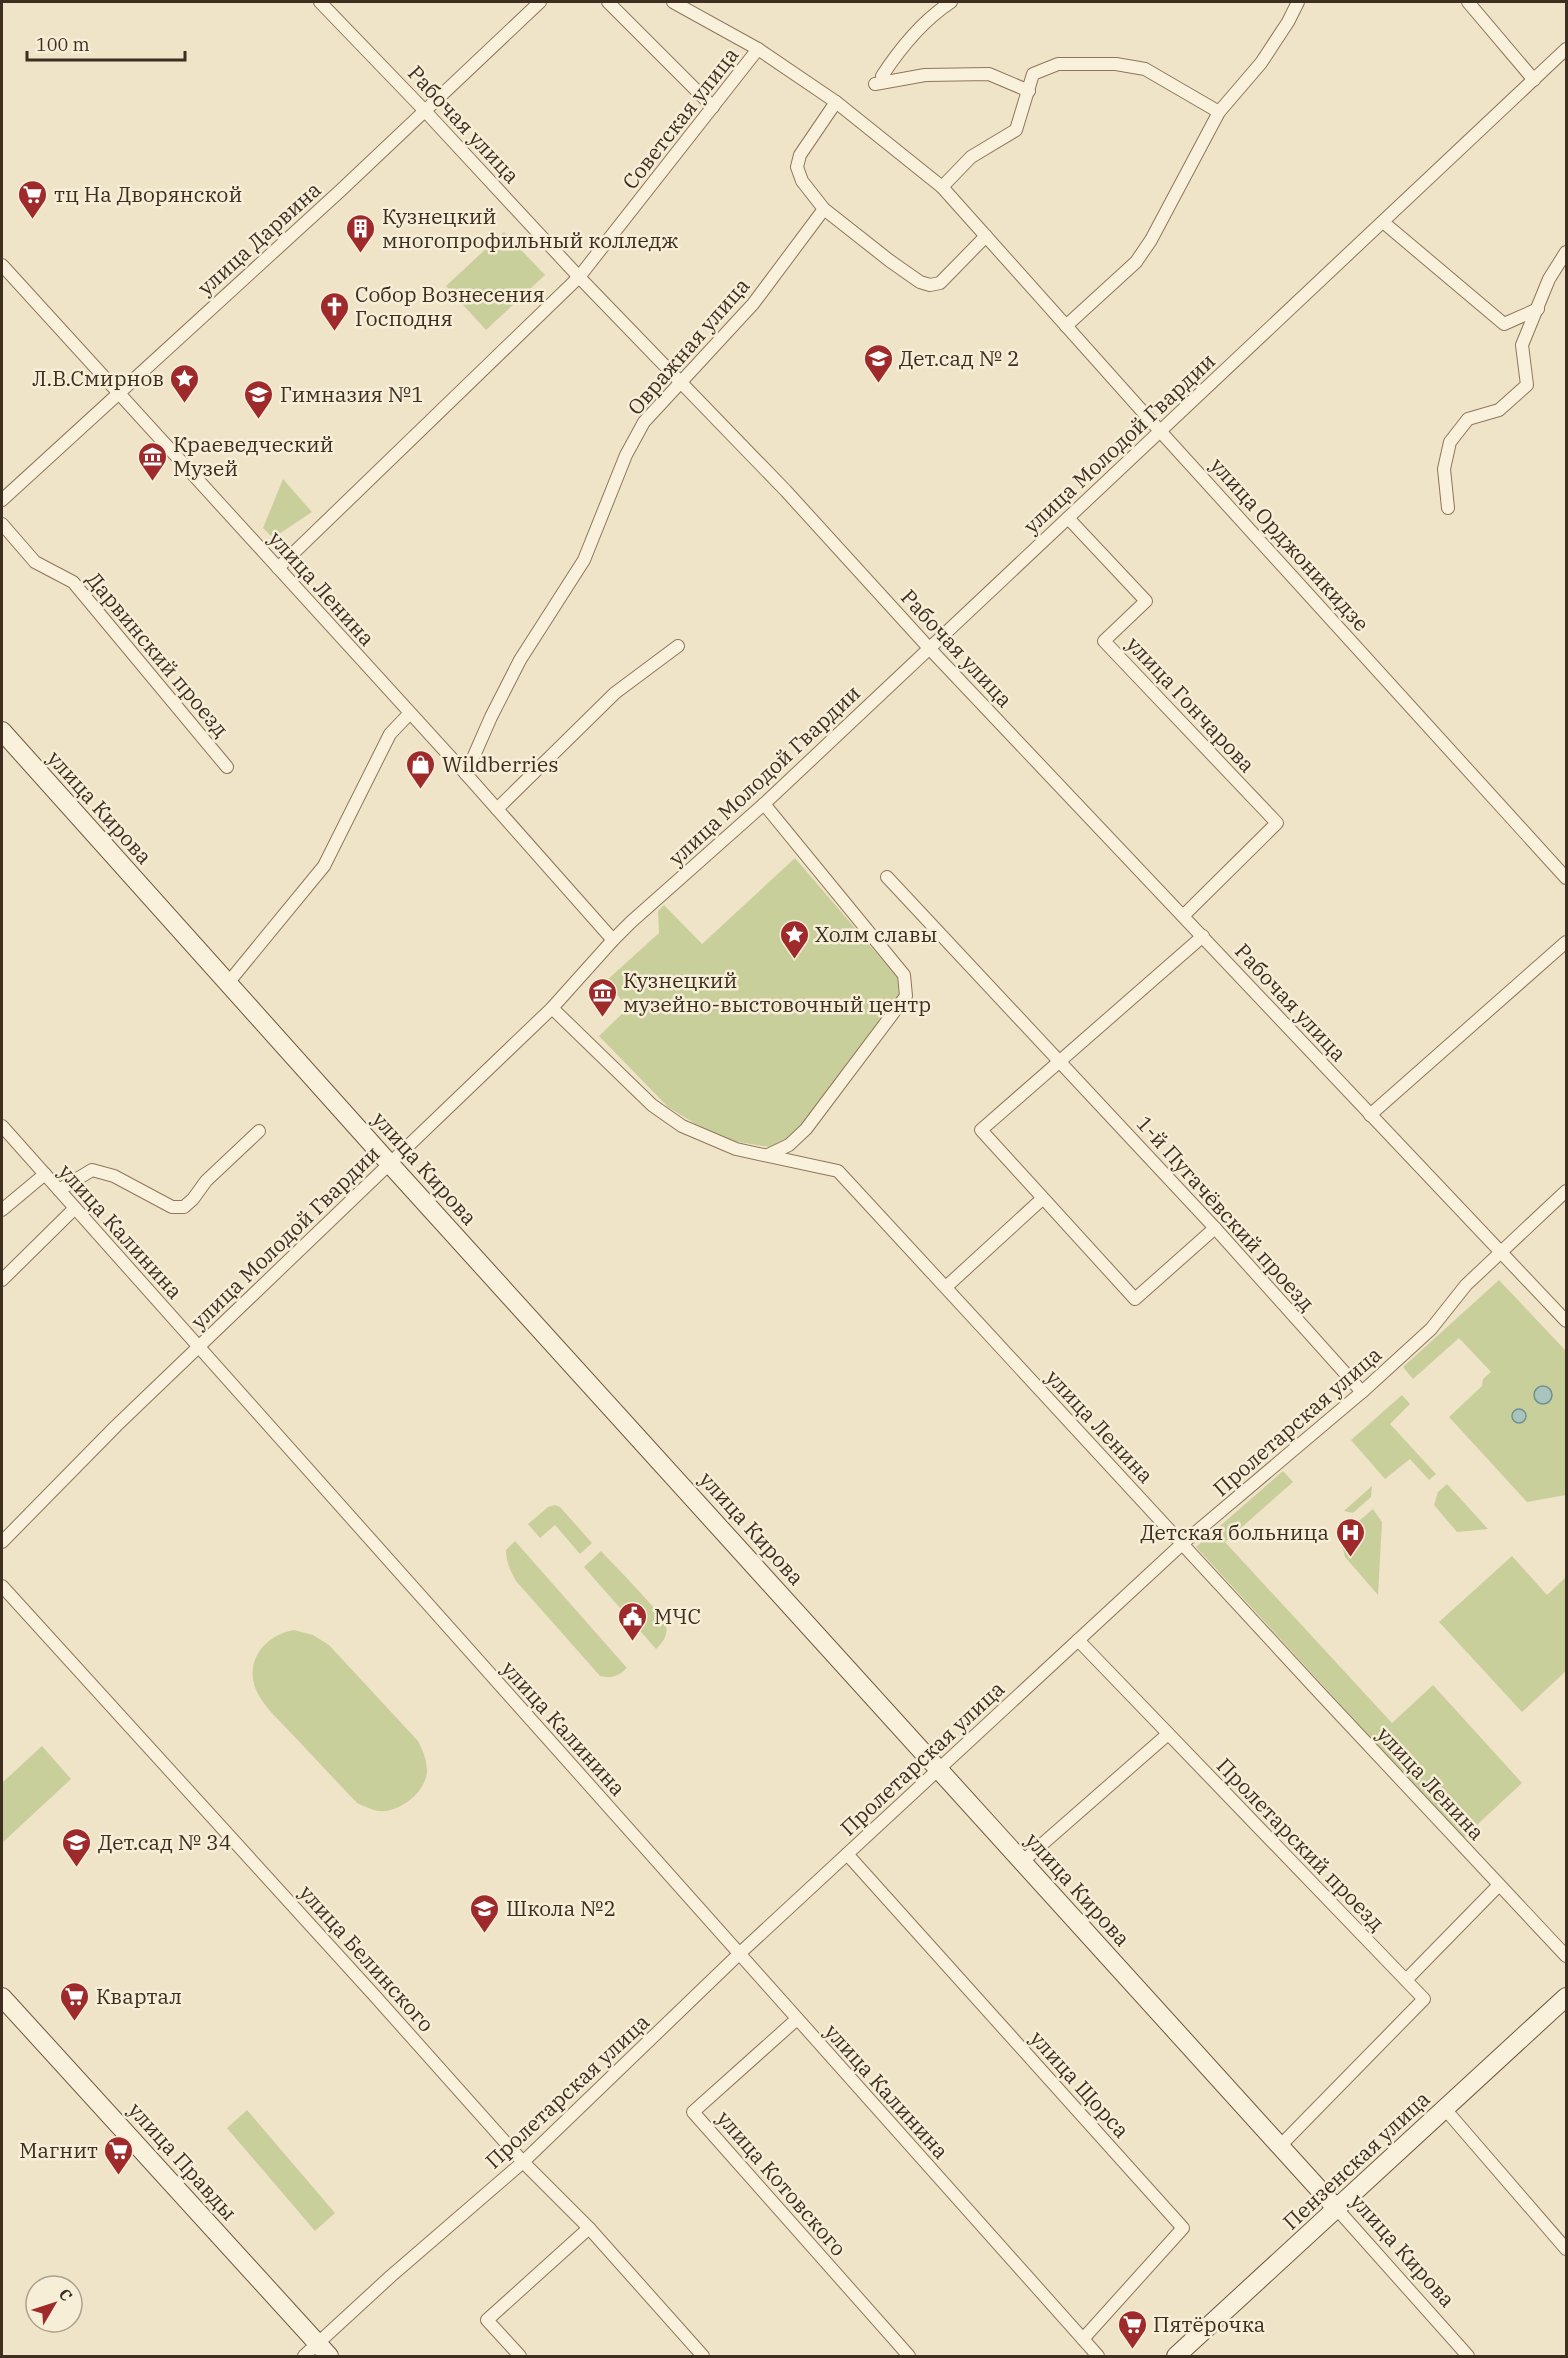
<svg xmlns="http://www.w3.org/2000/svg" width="1568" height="2358" viewBox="0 0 1568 2358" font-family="'IBM Plex Serif',serif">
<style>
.green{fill:#c9cf9b}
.water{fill:#a9c4bc;stroke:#6f938a;stroke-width:1.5}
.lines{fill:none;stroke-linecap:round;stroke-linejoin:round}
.street-casing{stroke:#8d765c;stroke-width:14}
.secondary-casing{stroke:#6f573f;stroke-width:20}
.street{stroke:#faf1dc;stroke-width:12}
.secondary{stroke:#faf1dc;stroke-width:18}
.labels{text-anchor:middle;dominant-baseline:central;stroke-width:5;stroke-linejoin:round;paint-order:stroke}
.street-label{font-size:21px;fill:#3d2e20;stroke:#f7eed8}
.poi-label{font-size:21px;fill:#3d2e20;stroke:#f7eed8;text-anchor:start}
</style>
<rect width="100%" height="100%" fill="#f0e4c8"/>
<g class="green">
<path d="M504,232L545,275L486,330L446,286Z"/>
<path d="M283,479L312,512L273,538L263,528Z"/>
<path d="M795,858L897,977L899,994L805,1122L785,1140L769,1147L720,1139L668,1107L599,1036L628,1008L606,981L659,933L658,911L664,905L702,944Z"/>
<path d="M1499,1280L1566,1351V1495L1527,1502L1449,1417L1482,1386L1483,1379L1491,1372L1459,1338L1413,1379L1403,1367Z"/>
<path d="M1402,1395L1410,1404L1390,1424L1436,1474L1429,1480L1410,1459L1385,1479L1351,1440Z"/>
<path d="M1283,1471L1293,1482L1225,1542L1392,1723L1433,1685L1522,1783L1463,1838L1196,1547Z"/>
<path d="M1447,1484L1488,1529L1457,1532L1434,1505L1438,1492Z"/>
<path d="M1372,1486L1371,1497L1353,1513L1344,1511Z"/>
<path d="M555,1505L560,1507L592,1543L580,1554L555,1525L540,1538L528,1524L548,1507Z"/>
<path d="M1373,1509L1382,1522L1378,1595L1345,1557L1340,1537Z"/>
<path d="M515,1541L627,1668C619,1676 611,1679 600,1676L516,1581C510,1570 506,1562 506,1550Z"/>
<path d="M601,1551C611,1562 664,1615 666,1625C668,1636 663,1642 656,1649L584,1567Z"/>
<path d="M1512,1556L1547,1595L1566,1577V1671L1522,1712L1439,1622Z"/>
<path d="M294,1630L313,1635L329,1645L418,1741C423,1751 427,1760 427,1772C425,1793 399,1813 379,1811C371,1810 364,1806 357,1803C335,1780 313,1756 291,1733C280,1721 266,1709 258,1694C242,1665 263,1635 294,1630Z"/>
<path d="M42,1746L71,1779L2,1843V1783Z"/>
<path d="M247,2110L335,2213L315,2231L227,2128Z"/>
</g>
<g class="water">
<circle cx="1543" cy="1395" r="9"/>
<circle cx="1519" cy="1416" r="7"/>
</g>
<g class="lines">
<defs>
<g id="street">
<path d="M320,2L425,111L579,277L786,491L929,648L1566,1321"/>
<path d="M608,2L713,107"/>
<path d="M673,2L758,49L836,102L942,187L1160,431L1566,878"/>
<path d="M1468,2L1534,80"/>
<path d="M882,76C901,47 922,21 951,2"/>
<path d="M875,84L925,75L989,74L1029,91"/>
<path d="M836,102L800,155L797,167L802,181L824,209L890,261L920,282L930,285L940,283L986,236"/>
<path d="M942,187L971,157L1016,130L1033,74L1058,64H1116L1145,69L1219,112"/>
<path d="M1383,222L1504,324L1538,309"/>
<path d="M2,265L466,774L613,940"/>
<path d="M1066,326L1136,262L1151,240L1219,112L1261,63L1288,22L1298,2"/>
<path d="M2,500L340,191L540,2"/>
<path d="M1448,508L1444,469L1450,442L1468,419L1499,410L1527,385L1522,345L1549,279L1566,252"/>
<path d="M1068,518L1146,601L1104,641L1277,823L1183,916"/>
<path d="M2,524L35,562L73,582L227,767"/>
<path d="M278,568L579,277L758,49"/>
<path d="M466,774L491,717L520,660L584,560L626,455L644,422L753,304L824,209"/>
<path d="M764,804L904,975L906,996L806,1129L789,1145L768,1155"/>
<path d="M497,809L615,693L678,646"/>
<path d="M887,877L1215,1228L1362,1392"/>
<path d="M1203,936L981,1130L1135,1299L1215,1228"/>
<path d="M228,983L324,866L390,734L409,714"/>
<path d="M552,1008L652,1105L682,1126L736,1149L838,1171L1317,1690L1566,1956"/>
<path d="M1370,1115L1566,942"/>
<path d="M2,1126L1098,2356"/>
<path d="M59,1190L92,1170L114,1176L172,1207H184L193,1199L206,1181L259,1131"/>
<path d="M2,1210L45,1174"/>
<path d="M2,1280L75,1208"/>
<path d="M946,1287L1042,1199"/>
<path d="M2,1542L116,1426L552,1008L613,940L631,922L764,804L1566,49"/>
<path d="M2,1586L374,1995L523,2162L589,2228L703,2356"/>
<path d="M1078,1640L1424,1999L1280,2146"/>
<path d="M847,1854L1183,2228L1083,2339"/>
<path d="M1023,1861L1168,1734"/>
<path d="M1406,1980L1499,1885"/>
<path d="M797,2019L693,2112L909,2356"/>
<path d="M1445,2109L1566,2249"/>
<path d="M1337,2209L1468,2356"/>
<path d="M304,2356L391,2276L523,2162L739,1954L1182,1544L1362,1392L1431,1329L1466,1285L1566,1191"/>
<path d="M520,2356L487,2320L589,2228"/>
</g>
<g id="secondary">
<path d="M2,731L389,1163L1337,2209"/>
<path d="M2,1997L329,2356"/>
<path d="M1176,2356L1566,1997"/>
</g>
</defs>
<use href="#street" class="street-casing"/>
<use href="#secondary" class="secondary-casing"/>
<use href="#street" class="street"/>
<use href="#secondary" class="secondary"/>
</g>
<defs>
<symbol id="supermarket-pin" viewBox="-11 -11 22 30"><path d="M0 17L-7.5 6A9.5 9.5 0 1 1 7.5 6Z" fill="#9e2a2b" stroke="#f7eed8"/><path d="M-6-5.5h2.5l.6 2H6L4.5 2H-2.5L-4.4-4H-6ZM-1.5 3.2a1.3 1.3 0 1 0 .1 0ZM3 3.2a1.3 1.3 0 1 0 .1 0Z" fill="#fff"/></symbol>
<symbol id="building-pin" viewBox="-11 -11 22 30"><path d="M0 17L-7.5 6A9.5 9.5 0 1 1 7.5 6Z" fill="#9e2a2b" stroke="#f7eed8"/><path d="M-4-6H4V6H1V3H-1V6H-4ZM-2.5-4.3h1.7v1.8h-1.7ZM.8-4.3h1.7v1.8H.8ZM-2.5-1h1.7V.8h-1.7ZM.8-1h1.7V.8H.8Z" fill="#fff"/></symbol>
<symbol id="church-pin" viewBox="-11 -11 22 30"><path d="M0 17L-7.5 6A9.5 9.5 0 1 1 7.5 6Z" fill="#9e2a2b" stroke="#f7eed8"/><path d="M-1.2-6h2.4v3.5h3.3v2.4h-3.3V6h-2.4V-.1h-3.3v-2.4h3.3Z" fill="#fff"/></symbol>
<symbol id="school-pin" viewBox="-11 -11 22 30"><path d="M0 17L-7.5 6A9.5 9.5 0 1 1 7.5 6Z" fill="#9e2a2b" stroke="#f7eed8"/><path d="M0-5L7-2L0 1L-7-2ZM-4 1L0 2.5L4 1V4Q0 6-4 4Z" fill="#fff"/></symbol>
<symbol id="sight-pin" viewBox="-11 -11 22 30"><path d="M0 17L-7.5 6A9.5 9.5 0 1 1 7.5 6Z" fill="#9e2a2b" stroke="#f7eed8"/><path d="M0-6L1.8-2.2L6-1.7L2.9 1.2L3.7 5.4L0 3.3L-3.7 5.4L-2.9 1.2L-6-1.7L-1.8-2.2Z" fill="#fff"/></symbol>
<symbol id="museum-pin" viewBox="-11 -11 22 30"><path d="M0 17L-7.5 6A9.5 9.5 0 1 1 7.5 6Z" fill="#9e2a2b" stroke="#f7eed8"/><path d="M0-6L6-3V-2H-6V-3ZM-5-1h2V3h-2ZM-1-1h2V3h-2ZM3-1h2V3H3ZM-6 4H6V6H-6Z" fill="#fff"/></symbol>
<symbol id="shop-pin" viewBox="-11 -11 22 30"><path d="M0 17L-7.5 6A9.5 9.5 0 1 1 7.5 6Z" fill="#9e2a2b" stroke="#f7eed8"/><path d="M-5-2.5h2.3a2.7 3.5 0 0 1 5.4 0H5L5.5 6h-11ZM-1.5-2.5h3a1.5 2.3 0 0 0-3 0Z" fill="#fff"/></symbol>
<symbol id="hospital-pin" viewBox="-11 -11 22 30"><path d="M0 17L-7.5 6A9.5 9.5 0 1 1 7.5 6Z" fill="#9e2a2b" stroke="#f7eed8"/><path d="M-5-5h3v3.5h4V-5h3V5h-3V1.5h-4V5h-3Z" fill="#fff"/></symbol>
<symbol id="civic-pin" viewBox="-11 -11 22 30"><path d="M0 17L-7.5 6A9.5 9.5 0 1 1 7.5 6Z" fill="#9e2a2b" stroke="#f7eed8"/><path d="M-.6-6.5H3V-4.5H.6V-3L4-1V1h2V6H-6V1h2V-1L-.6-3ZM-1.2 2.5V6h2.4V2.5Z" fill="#fff"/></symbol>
</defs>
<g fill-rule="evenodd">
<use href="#supermarket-pin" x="16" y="178" width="33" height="45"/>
<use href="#building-pin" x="344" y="212" width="33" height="45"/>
<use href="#church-pin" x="318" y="290" width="33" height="45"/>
<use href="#school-pin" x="862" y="342" width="33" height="45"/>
<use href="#sight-pin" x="168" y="362" width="33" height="45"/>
<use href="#school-pin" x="242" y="378" width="33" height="45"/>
<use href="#museum-pin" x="136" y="440" width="33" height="45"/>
<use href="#shop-pin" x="404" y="748" width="33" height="45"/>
<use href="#sight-pin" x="778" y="918" width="33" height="45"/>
<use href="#museum-pin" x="586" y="976" width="33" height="45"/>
<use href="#hospital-pin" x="1334" y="1516" width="33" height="45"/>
<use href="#civic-pin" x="616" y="1600" width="33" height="45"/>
<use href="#school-pin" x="60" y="1826" width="33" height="45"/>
<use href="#school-pin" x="468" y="1892" width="33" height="45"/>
<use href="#supermarket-pin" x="58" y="1980" width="33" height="45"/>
<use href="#supermarket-pin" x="102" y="2134" width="33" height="45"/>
<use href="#supermarket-pin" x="1116" y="2308" width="33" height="45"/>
</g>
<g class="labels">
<g class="street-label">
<text transform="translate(680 118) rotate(-52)">Советская улица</text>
<text transform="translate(464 124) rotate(47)">Рабочая улица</text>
<text transform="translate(259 238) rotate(-42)">улица Дарвина</text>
<text transform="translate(688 346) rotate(-49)">Овражная улица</text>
<text transform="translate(1119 443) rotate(-43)">улица Молодой Гвардии</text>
<text transform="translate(1290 544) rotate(48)">улица Орджоникидзе</text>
<text transform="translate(322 588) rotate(48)">улица Ленина</text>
<text transform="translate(957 648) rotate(47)">Рабочая улица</text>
<text transform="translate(158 654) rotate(50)">Дарвинский проезд</text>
<text transform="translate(1191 704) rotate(47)">улица Гончарова</text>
<text transform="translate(764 775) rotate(-43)">улица Молодой Гвардии</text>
<text transform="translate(100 807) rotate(48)">улица Кирова</text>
<text transform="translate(1291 1002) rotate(47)">Рабочая улица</text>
<text transform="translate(425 1168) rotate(48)">улица Кирова</text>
<text transform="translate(1226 1213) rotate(48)">1-й Пугачёвский проезд</text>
<text transform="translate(121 1231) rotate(48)">улица Калинина</text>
<text transform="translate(285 1237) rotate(-44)">улица Молодой Гвардии</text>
<text transform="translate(1297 1421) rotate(-41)">Пролетарская улица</text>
<text transform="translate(1100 1426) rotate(47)">улица Ленина</text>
<text transform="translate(752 1528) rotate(48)">улица Кирова</text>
<text transform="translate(564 1728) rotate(48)">улица Калинина</text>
<text transform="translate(922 1758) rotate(-43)">Пролетарская улица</text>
<text transform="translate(1431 1783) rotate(47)">улица Ленина</text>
<text transform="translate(1301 1844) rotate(46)">Пролетарский проезд</text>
<text transform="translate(1078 1889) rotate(48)">улица Кирова</text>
<text transform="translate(367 1958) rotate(48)">улица Белинского</text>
<text transform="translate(1080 2084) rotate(48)">улица Щорса</text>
<text transform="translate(567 2091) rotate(-43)">Пролетарская улица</text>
<text transform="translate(887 2091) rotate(48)">улица Калинина</text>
<text transform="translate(1356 2160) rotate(-43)">Пензенская улица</text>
<text transform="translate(183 2161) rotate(48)">улица Правды</text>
<text transform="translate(782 2183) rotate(49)">улица Котовского</text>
<text transform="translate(1403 2250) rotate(48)">улица Кирова</text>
</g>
<g class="poi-label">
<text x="54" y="194">тц На Дворянской</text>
<text x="382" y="216">Кузнецкий<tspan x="382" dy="24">многопрофильный колледж</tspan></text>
<text x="355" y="294">Собор Вознесения<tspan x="355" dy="24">Господня</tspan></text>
<text x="899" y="358">Дет.сад № 2</text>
<text x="164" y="378" text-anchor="end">Л.В.Смирнов</text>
<text x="280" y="394">Гимназия №1</text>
<text x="173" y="444">Краеведческий<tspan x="173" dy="24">Музей</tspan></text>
<text x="442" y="764">Wildberries</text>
<text x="815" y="934">Холм славы</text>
<text x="623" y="980">Кузнецкий<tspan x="623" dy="24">музейно-выстовочный центр</tspan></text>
<text x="1329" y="1532" text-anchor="end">Детская больница</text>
<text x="654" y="1616">МЧС</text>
<text x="98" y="1842">Дет.сад № 34</text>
<text x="506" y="1908">Школа №2</text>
<text x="96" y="1996">Квартал</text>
<text x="98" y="2150" text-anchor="end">Магнит</text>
<text x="1153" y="2324">Пятёрочка</text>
</g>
</g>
<rect width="1568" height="2358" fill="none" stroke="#3d2e20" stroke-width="6"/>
<g transform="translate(54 2304) rotate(51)"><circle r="28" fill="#f7eed8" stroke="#ada18e" stroke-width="1.5"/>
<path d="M0-4.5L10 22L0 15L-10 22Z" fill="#9e2a2b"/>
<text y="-9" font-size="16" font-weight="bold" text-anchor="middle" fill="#3d2e20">С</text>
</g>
<path d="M27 51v9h158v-9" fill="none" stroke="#3d2e20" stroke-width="3"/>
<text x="36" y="51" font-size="18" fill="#3d2e20" stroke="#f7eed8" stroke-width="4.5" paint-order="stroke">100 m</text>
</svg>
